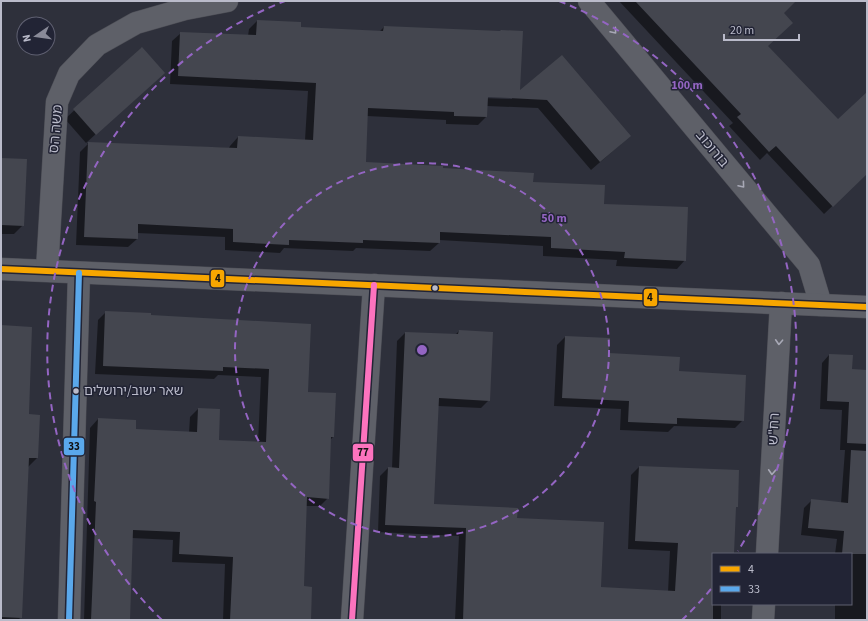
<svg xmlns="http://www.w3.org/2000/svg" width="868" height="621" viewBox="0 0 868 621" font-family="'Source Sans 3','Noto Sans Hebrew',sans-serif">
<style>
.shadow{fill:#0007;fill-rule:evenodd}
.building{fill:#44464f}
.lines{fill:none;stroke-linecap:round;stroke-linejoin:round}
.minor-casing{stroke:#4c4d55;stroke-width:23}
.minor{stroke:#5e6068;stroke-width:22}
.bus-1-casing{stroke:#222435;stroke-width:9}
.bus-2-casing{stroke:#222435;stroke-width:9}
.bus-3-casing{stroke:#222435;stroke-width:9}
.bus-1{stroke:#f7a600;stroke-width:6}
.bus-2{stroke:#5aa8eb;stroke-width:6}
.bus-3{stroke:#fc73be;stroke-width:6}
.oneway{stroke:#a8a9b6}
.ring{fill:none;stroke:#9465c3;stroke-width:2;stroke-dasharray:7 5}
.bus-dot{fill:#babbca;stroke:#222435;stroke-width:1.5}
.labels{text-anchor:middle;dominant-baseline:central;stroke-width:3;stroke-linejoin:round;paint-order:stroke}
.bus-label{font-size:13px;fill:#babbca;stroke:#222435;text-anchor:start}
.street-label{font-size:14px;fill:#babbca;stroke:#222435}
.centre{fill:#9465c3;stroke:#222435;stroke-width:2}
.ring-label{font-size:12px;text-anchor:middle;font-weight:bold;fill:#9465c3;stroke:#222435;stroke-width:3;stroke-linejoin:round;paint-order:stroke}
.line-badge{stroke:#222435;stroke-width:1.5}
.pale-badge-label{font-size:11px;text-anchor:middle;font-weight:bold;fill:#111}
</style>
<rect width="100%" height="100%" fill="#2e303b"/>
<g class="shadow">
<path d="M619,1H795L783,13L767,46L838,121L867,107V173L824,214L767,153L760,160L729,126L733,123Z"/>
<path d="M257,21L300,28L379,32L384,27L519,93L562,56L621,144L591,170L538,108L487,106L486,117L478,125L446,124V120L367,116L365,163L442,169L532,183L603,204L685,260L677,269L616,266L617,260L543,256V246L439,240V243L430,251L356,248L353,251L284,248L280,253L225,250V237L137,233V239L128,247L76,245L80,152L88,144L87,143L229,148L230,146L238,137L305,140L308,91L170,84L172,41L181,33L248,36L249,29ZM483,96L512,97V99L483,98Z"/>
<path d="M141,48L154,81L86,143L65,119Z"/>
<path d="M1,159L23,225L14,234H1Z"/>
<path d="M106,312L150,316L310,325L307,393L333,437L330,440L328,498L320,506H306L303,587L310,620H223L225,564L172,562L173,540L132,538L129,620H84L90,428L98,419L135,430L189,433L190,417L198,409L218,441L258,443L261,377L218,375L214,379L95,374L98,320Z"/>
<path d="M1,326L28,415L37,458L28,467L21,617L18,620H1Z"/>
<path d="M459,331L489,400L481,408L438,406L433,505L516,519L600,588L668,592L670,551L628,549L631,475L639,467L737,506L735,508L733,554H713V604H721V620H455L459,536L378,532L380,476L388,468H392L397,341L405,333L455,335Z"/>
<path d="M565,337L608,354L678,372L743,420L735,428L674,426L668,432L620,430L621,409L554,406L557,345Z"/>
<path d="M829,355L851,380L867,378V620H835V604H851V554H835L837,539L801,535L804,508L812,500L841,503L845,450H840L842,410L820,409L822,363Z"/>
</g>
<g class="building">
<path d="M635,1H796L784,13L793,23L768,46L838,119L867,92V174L833,207L776,146L769,152L737,117L741,114Z"/>
<path d="M257,20L301,22V27L383,31L384,26L500,31L501,30L523,31L520,90L562,55L631,136L600,162L547,100L488,97L487,117L454,116V112L368,108L366,162L443,166V168L534,173L533,182L605,185L604,204L688,207L686,261L624,258L625,252L551,248V237L440,232V243L363,240V243L289,240V245L233,242V229L138,224V239L84,237L88,142L237,148L238,136L313,140L316,83L178,76L180,32L256,35Z"/>
<path d="M142,47L165,73L96,135L73,109Z"/>
<path d="M1,158L27,159L24,226L1,225Z"/>
<path d="M105,311L151,313V315L311,324L308,392L336,393L334,437H331L329,499L307,497L304,586L312,587L311,620H230L233,557L179,554L180,532L133,530L130,620H91L96,502L94,501L98,418L136,420V429L197,432L198,408L220,409L219,440L266,442L269,369L223,367V371L103,366Z"/>
<path d="M1,325L32,327L29,414L40,415L38,458H29L22,618L1,617Z"/>
<path d="M459,330L493,332L490,401L439,398L434,504L518,508L517,518L604,522L601,587L675,591L678,543L635,541L639,466L739,470L738,507H736L734,554H713V620H463L466,528L385,525L388,467L399,468L405,332L458,334Z"/>
<path d="M565,336L610,338L609,353L680,357L679,371L746,375L744,421L677,418V424L628,422L629,401L562,398Z"/>
<path d="M829,354L853,355L852,369L867,370V444L847,443L849,402L827,401Z"/>
<path d="M851,450L867,451V554H842L844,531L808,528L811,499L848,503Z"/>
</g>
<g class="lines">
<defs>
<g id="minor">
<path d="M589,1L809,265L821,305"/>
<path d="M1,269L867,307"/>
<path d="M47,270L57,102L69,74L97,45L136,23L185,9L227,1"/>
<path d="M767,554L781,303"/>
<path d="M69,620L79,273"/>
<path d="M352,620L374,285"/>
<path d="M763,620L764,604"/>
</g>
</defs>
<use href="#minor" class="minor-casing"/>
<use href="#minor" class="minor"/>
<defs>
<path id="bus-1" d="M1,269L867,307"/>
<path id="bus-2" d="M69,620L79,273"/>
<path id="bus-3" d="M352,620L374,285"/>
</defs>
<use href="#bus-1" class="bus-1-casing"/>
<use href="#bus-2" class="bus-2-casing"/>
<use href="#bus-3" class="bus-3-casing"/>
<use href="#bus-1" class="bus-1"/>
<use href="#bus-2" class="bus-2"/>
<use href="#bus-3" class="bus-3"/>
</g>
<defs><path id="oneway-chevron" d="M-2-3.5L2.5 0L-2 3.5" fill="none" stroke-width="1.6" stroke-linecap="round" stroke-linejoin="round"/></defs>
<g class="oneway">
<use href="#oneway-chevron" transform="translate(614 31) rotate(50)"/>
<use href="#oneway-chevron" transform="translate(742 185) rotate(50)"/>
<use href="#oneway-chevron" transform="translate(779 342) rotate(93)"/>
<use href="#oneway-chevron" transform="translate(772 472) rotate(93)"/>
</g>
<g class="ring">
<circle cx="422" cy="350" r="187"/>
<path d="M711 589A375 375 0 0 1 682 620M162 620A375 375 0 0 1 285 1M559 1A375 375 0 0 1 738 551"/>
</g>
<g class="bus-dot">
<circle cx="435" cy="288" r="3.5"/>
<circle cx="76" cy="391" r="3.5"/>
</g>
<g class="labels">
<g class="bus-label">
<text x="84" y="391">שאר ישוב/ירושלים</text>
</g>
<g class="street-label">
<text transform="translate(56 129) rotate(-85)">משה הס</text>
<text transform="translate(712 149) rotate(50)">בורוכוב</text>
<text transform="translate(774 429) rotate(-87)">רח"ש</text>
</g>
</g>
<circle cx="422" cy="350" r="6" class="centre"/>
<g class="ring-label">
<text x="687" y="89">100 m</text>
<text x="554" y="222">50 m</text>
</g>
<g class="line-badge">
<rect x="210" y="269" width="15" height="19" rx="4" fill="#f7a600"/>
<rect x="643" y="288" width="15" height="19" rx="4" fill="#f7a600"/>
<rect x="63" y="437" width="22" height="19" rx="4" fill="#5aa8eb"/>
<rect x="352" y="443" width="22" height="19" rx="4" fill="#fc73be"/>
</g>
<g class="pale-badge-label">
<text x="218" y="282">4</text>
<text x="650" y="301">4</text>
<text x="74" y="450">33</text>
<text x="363" y="456">77</text>
</g>
<rect width="868" height="621" fill="none" stroke="#babbca" stroke-width="4"/>
<rect x="712" y="553" width="140" height="52" fill="#222435" stroke="#5f6071"/>
<rect x="720" y="566" width="20" height="6" fill="#f7a600" stroke="#5f6071"/>
<text x="748" y="573" font-size="12" fill="#babbca">4</text>
<rect x="720" y="586" width="20" height="6" fill="#5aa8eb" stroke="#5f6071"/>
<text x="748" y="593" font-size="12" fill="#babbca">33</text>
<g transform="translate(36 36) rotate(257)"><circle r="19" fill="#222435" stroke="#5f6071"/>
<path d="M0-3L7 15L0 10L-7 15Z" fill="#898a98"/>
<text y="-6" font-size="11" font-weight="bold" text-anchor="middle" fill="#babbca">N</text>
</g>
<path d="M724 34v6h75v-6" fill="none" stroke="#babbca" stroke-width="2"/>
<text x="730" y="34" font-size="12" fill="#babbca" stroke="#222435" stroke-width="3" paint-order="stroke">20 m</text>
</svg>
